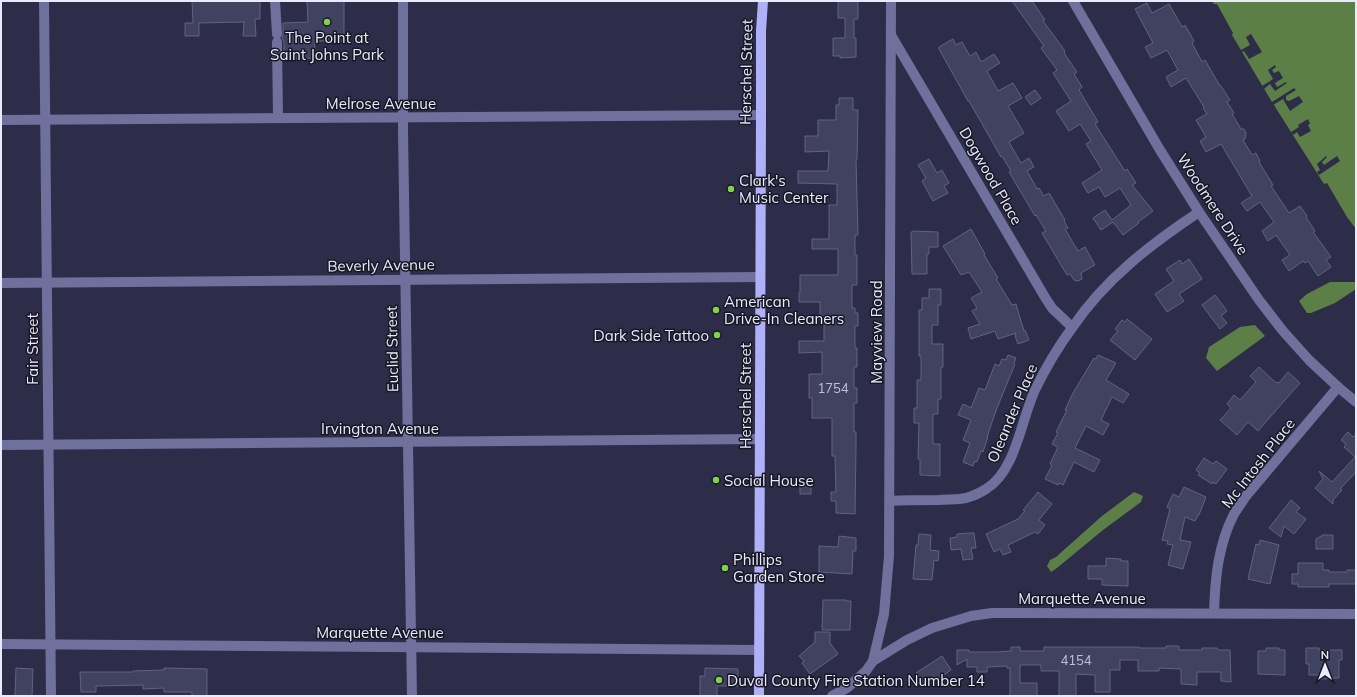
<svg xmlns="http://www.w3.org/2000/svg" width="1357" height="697" viewBox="0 0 1357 697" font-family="Mulish,sans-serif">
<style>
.water{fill:#5b7f46}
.pier{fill:#2d2d49}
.building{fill:#41425f;stroke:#626382}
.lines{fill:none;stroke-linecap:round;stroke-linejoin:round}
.minor{stroke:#6f709c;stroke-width:10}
.major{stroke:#b0b0f9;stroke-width:10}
.poi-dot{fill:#83d04f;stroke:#171724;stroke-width:1.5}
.labels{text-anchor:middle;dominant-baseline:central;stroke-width:3;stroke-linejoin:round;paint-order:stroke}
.number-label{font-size:13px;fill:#bfc0d6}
.poi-label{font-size:15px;fill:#e9eafd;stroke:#171724;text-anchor:start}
.street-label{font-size:15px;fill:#e9eafd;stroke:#171724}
</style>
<rect width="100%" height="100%" fill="#2d2d49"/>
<g class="water">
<path d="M1212,1H1356V229L1347,217L1327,183L1324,184L1272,102L1232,35L1233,33L1217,4H1214Z"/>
<path d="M1330,282H1356V289L1335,303L1311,313H1307L1299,301L1307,294Z"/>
<path d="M1255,325L1265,336L1217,371L1206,358L1209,347L1240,327Z"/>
<path d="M1134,492L1143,496L1141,502L1103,530L1057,568L1051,572L1047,566L1050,560L1056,557L1102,516Z"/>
</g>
<g class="pier">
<path d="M1251,34L1262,52L1249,59L1244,51L1242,52L1241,50L1250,45L1246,37Z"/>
<path d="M1275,65L1276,67L1272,70L1274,73L1279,71L1283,78L1275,83L1277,87L1286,82L1287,83L1275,91L1270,84L1264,89L1262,86L1273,79L1268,70Z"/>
<path d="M1294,88L1296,90L1286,96V100L1289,101L1299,96L1303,102L1290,111L1283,99L1273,105L1272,102Z"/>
<path d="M1308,119L1310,124L1308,125L1311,131L1300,137L1297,132L1293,135L1291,132L1299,127L1298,125Z"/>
<path d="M1326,156L1327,157L1322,162L1324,165L1337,156L1340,161L1319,175L1317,172L1320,170L1317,164Z"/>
</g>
<g class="building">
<path d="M192,1H260V19H255L256,36H243L244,22L199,23V36H185V23H193Z"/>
<path d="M307,1H344V41H315L314,58L284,59V42L282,38L283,34V23L308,22Z"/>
<path d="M838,1H858V19H854V38H856V57L840,58V56H833V38H845V18H838Z"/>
<path d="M1012,1H1032L1045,20L1043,21L1065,51L1064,52L1066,56L1077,72L1074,74L1082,87L1079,90L1098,122L1095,124L1125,171L1127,169L1136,183L1132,185L1153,211L1138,222L1139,223L1123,235L1113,222L1101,230L1093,218L1105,210L1112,220L1131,205L1120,188L1105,197L1099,187L1088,193L1082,183L1102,170L1086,144L1091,141L1080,124L1069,131L1056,111L1071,101L1053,73L1057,70L1041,48L1044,46Z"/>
<path d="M1147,3L1152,13L1169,4L1182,27L1185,25L1194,41L1192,43L1202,62L1205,60L1220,86H1221L1230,100L1227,102L1234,113L1232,114L1241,129H1244L1246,133L1245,139L1243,140L1252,155L1256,153L1260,161L1259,162L1273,185L1271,186L1289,213L1300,206L1307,216L1306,217L1315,231L1313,232L1331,257L1326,260L1331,267L1318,276L1308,261L1305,263L1303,261L1289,271L1282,260L1290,255L1276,235L1268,241L1262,231L1274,222L1260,202L1247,211L1241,203L1252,196L1221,144L1206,152L1200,141L1206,137L1196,120L1207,114L1203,108L1204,107L1186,78L1171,87L1166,77L1178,70L1167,50L1151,58L1145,47L1153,43L1135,9Z"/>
<path d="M953,39L956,45L962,42L970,56L976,52L981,62L994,54L1000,63L987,71L998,91L1013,83L1022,98L1008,106L1024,133L1009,142L1021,163L1029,158L1034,167L1027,171L1037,189L1039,188L1044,196L1049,193L1065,220L1064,221L1068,228L1065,229L1078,251L1085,247L1095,265L1081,273L1082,279L1078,281L1074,280L1070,274L1067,275L1042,233L1046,231L1036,215L1035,216L1009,172L1011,171L1002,156L1001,157L969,101H968L939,49V47Z"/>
<path d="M1035,90L1041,98L1031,105L1025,97Z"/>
<path d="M839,98H853V110H858L857,159H856L858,235H855V255H857V285H852V308H855V313H858V326H855V348H857V367H854V388H857V403H854V432H856V447L855,514L836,513V501H831V492H836L835,456H832V418H812V398H809V374H822V352L799,353V341H824V321H820V302H799V293H800V275H838V249H812V239H829V205H837V184L798,183V171H828L829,151L805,152V136H818V120H836V105H839Z"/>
<path d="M929,159L937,173L942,170L949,183L944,186L948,193L933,201L922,181L926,178L918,165Z"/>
<path d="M971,229L985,254L984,255L998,278L996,279L1012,305L1016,304L1024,331L1025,330L1029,340L1018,344L1015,336L1016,333L998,339L995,331L971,339L968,328L980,324L972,311L977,308L971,298L982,292L969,272L961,275L943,246Z"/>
<path d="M913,231L938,232V247H929V254H927V274H912L911,232H913Z"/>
<path d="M1189,259L1202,279L1179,294L1184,301L1167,312L1155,294L1174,281L1166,269L1180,260L1182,264Z"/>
<path d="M929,289H941V305H938V325H932V344H943V367H941V399H938V414H933V444H940V476L920,475V459H918L919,423H914V408H917V380H921V356H919V310H922V298H929Z"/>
<path d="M1215,295L1227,311L1221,316L1227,323L1220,329L1202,305Z"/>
<path d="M1127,319L1152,339L1135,360L1110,340L1118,331L1115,329L1122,320L1125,322Z"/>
<path d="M1008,355L1016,358L1014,363L1015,364L997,408L989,431L987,437H988L983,452L981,451L977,462L975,461L973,466L963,462L970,443L963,440L971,420L958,415L963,404L971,408L979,388L985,390L995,364L999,366L1002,359L1006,360Z"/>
<path d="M1098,355L1116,363L1106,380L1129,394L1123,403L1112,397L1101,420L1109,424L1103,435L1086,426L1075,448L1100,460L1094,472L1074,462L1063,485L1059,483L1058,485L1045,479L1052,465L1050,464L1058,447L1052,444L1058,433L1056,432L1067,410H1065L1073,393L1094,358L1096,359Z"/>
<path d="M1259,367L1276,383L1277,382L1279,383L1288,372L1300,383L1258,431L1248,422L1237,435L1220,420L1231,408L1227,404L1234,395L1240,400L1256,382L1250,376Z"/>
<path d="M1348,432L1353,437L1356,434V472L1340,489L1342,490L1333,500V504L1315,488L1323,479L1319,471L1332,482L1355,457L1344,447L1346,444L1341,440Z"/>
<path d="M1204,458L1213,464L1216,461L1227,469L1216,484L1213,482L1212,484L1198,475L1200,473L1196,470Z"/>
<rect x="800" y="484" width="11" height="10"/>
<path d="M1184,487L1206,497L1199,515H1198L1195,521L1185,517L1180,540L1191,542L1183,569L1168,565L1173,545L1167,544L1168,541L1162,540L1170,509L1167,507L1173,494L1179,497Z"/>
<path d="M1038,492L1052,504L1039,520L1045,525L1038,534L1035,532L1008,545L1011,552L1003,555L1000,549L994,552L986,534L1018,519L1025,511L1023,510Z"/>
<path d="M1291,500L1300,508L1296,512L1306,519L1294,534L1284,526L1281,537L1269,528Z"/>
<path d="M970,533H974L976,548H971L973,559L963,560L961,549L951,550L950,538L957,537V534Z"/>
<path d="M919,534L931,535L930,550L939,551L938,561L934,560L932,580L913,579L916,545H918Z"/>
<path d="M1323,535H1333V549H1316V539Z"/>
<path d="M839,536L856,538V551H853L852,574L819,572V546L838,547Z"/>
<path d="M1260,540L1279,545L1270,584L1248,579L1256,544L1259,545Z"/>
<path d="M1106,558L1121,559V561H1128V586L1102,585V579H1088V566H1106Z"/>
<path d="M1298,563H1323V570H1329V572H1347V570H1356V584H1329V587H1298V584H1292V574H1298Z"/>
<path d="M823,600H846V601H851L850,630H822Z"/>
<path d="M815,632H830V643L838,654L810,674L802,663L804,661L799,656L815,642Z"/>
<path d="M1166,646H1179V650H1202V648H1217L1218,650H1230L1231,682L1221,681V672H1197V685L1181,684V669L1159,668V671H1138V660H1120V670H1110V692H1095V675L1076,674V696H1059V671H1041V665H1020V683H1037V696H1010V668H1007V666L987,667V672H977V667H967V659L957,665V650H969V652H996L1011,651V647H1020V651H1044V647H1139V648H1166Z"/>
<path d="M1266,648H1279V650H1285V675L1258,674V651H1266Z"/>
<path d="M1306,648H1319V650H1342V660H1339V678L1320,679V675H1309V664H1306Z"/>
<path d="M942,656L951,670L926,687L916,673Z"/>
<path d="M16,668L33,669L32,696H15Z"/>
<path d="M164,668L207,669V696H192V692H164V688L143,689V685L96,686V692H81L80,672H133V671L164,670Z"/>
<path d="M705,668L738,669V686H717V696H700V676H705Z"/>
</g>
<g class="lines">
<g class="minor">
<path d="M44,1L51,696"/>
<path d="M275,1L277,34"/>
<path d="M403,1V132L412,696"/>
<path d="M1073,1L1160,150L1199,212L1259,300L1283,331L1309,360L1338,387L1356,402"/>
<path d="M891,35L1046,299L1052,308L1072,327"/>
<path d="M277,42L278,118"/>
<path d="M1,120L761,115"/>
<path d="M1,283L760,277"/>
<path d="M1,445L760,439"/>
<path d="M890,501C907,500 923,500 939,500C948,499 957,500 966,498C973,496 980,493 986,489C1016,471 1021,420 1035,390C1045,369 1058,347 1072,328C1105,279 1151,244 1199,212"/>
<path d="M1214,613C1215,579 1218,545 1234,514C1238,508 1242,502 1246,496L1338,387"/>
<path d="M1,644L759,650"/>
<path d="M873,661L884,614L889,556L891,1"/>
<path d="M832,696L847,688L866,671L873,661L907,640L932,628L971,616L992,613H1020L1356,614"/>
</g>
<path class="major" d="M759,696L761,115V31L763,1"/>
</g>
<g class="poi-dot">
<circle cx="327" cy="22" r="4"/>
<circle cx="731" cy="189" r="4"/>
<circle cx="716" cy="310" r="4"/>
<circle cx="717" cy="335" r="4"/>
<circle cx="716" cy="480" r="4"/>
<circle cx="725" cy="568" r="4"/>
<circle cx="719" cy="680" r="4"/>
</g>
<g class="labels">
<g class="number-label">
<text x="833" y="388">1754</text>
<text x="1076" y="660">4154</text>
</g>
<g class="poi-label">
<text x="327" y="37" text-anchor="middle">The Point at<tspan x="327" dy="17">Saint Johns Park</tspan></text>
<text x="739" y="180">Clark's<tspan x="739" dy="17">Music Center</tspan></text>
<text x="724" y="301">American<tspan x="724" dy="17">Drive-In Cleaners</tspan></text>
<text x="709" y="335" text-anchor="end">Dark Side Tattoo</text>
<text x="724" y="480">Social House</text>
<text x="733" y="559">Phillips<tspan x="733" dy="17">Garden Store</tspan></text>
<text x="727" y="680">Duval County Fire Station Number 14</text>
</g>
<g class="street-label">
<text transform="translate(746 72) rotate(-89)">Herschel Street</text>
<text x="381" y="103">Melrose Avenue</text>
<text transform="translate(991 176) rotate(60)">Dogwood Place</text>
<text transform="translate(1213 204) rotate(57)">Woodmere Drive</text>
<text transform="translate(381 265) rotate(-1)">Beverly Avenue</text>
<text transform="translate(876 332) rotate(-90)">Mayview Road</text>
<text transform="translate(32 349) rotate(-90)">Fair Street</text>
<text transform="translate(392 349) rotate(-91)">Euclid Street</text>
<text transform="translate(745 396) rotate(-90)">Herschel Street</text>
<text transform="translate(1012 413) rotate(-67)">Oleander Place</text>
<text x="380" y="428">Irvington Avenue</text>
<text transform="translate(1258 463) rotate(-52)">Mc Intosh Place</text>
<text x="1082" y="598">Marquette Avenue</text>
<text x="380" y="632">Marquette Avenue</text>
</g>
</g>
<rect width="1357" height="697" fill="none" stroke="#e9eafd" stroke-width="4"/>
<g transform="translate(1325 665)" stroke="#171724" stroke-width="3" paint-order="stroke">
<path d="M0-3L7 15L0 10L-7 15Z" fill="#e9eafd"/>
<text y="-6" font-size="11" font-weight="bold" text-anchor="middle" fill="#e9eafd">N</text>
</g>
</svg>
